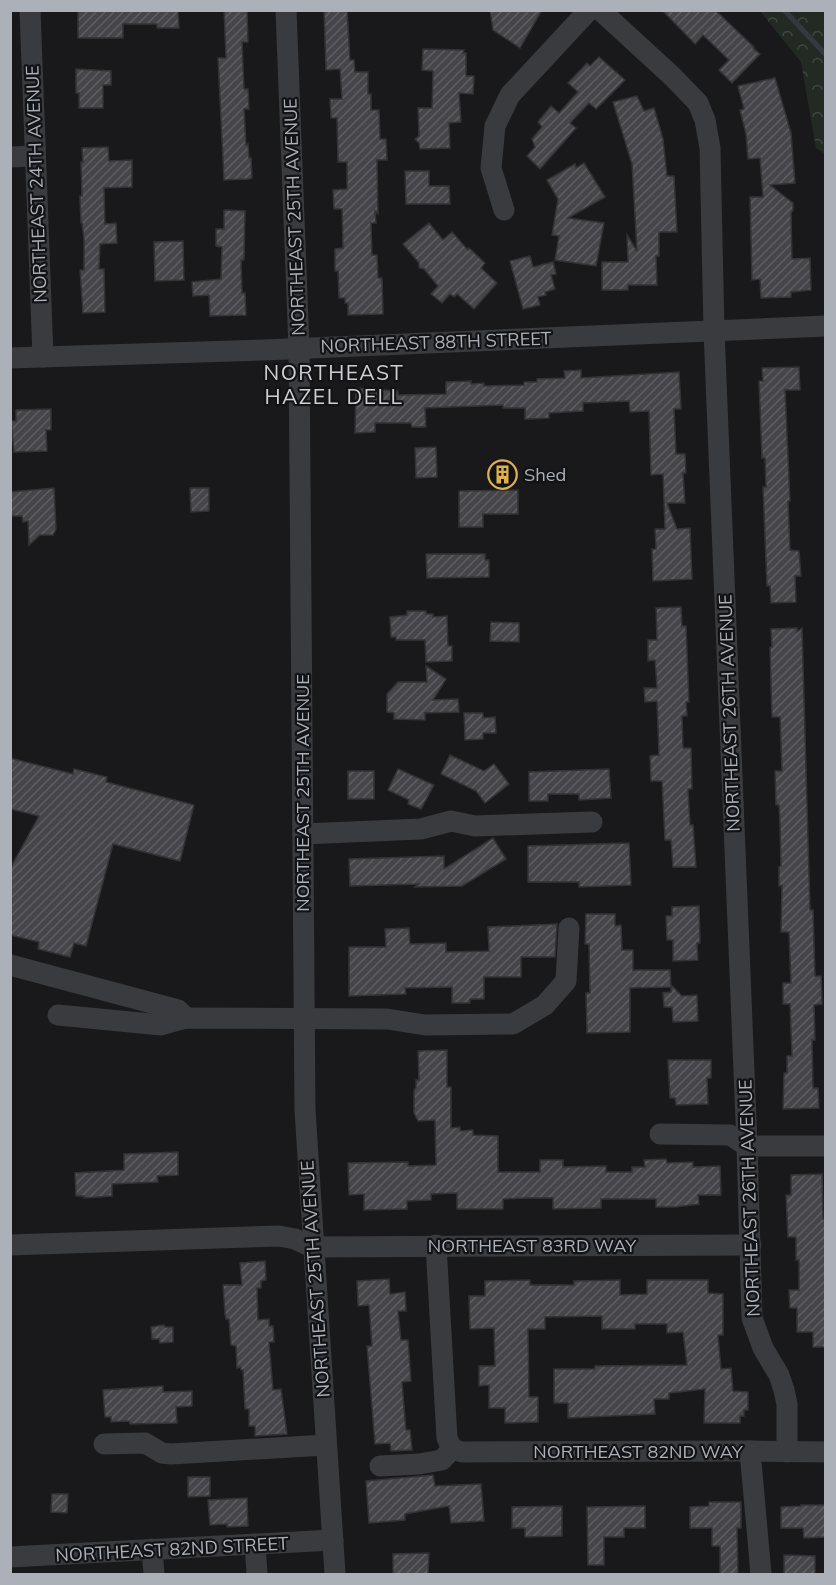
<svg xmlns="http://www.w3.org/2000/svg" width="836" height="1585" viewBox="0 0 836 1585" font-family="Mulish,sans-serif">
<style>
.forest{fill:url(#forest-crowns)}
.lines{fill:none;stroke-linecap:round;stroke-linejoin:round}
.stream{stroke:#32393f;stroke-width:5}
.building{fill:url(#building-hatch);stroke:#333336;stroke-width:1.5}
.minor{stroke:#3a3b3f;stroke-width:21}
.labels{text-anchor:middle;dominant-baseline:central;stroke-width:4.5;stroke-linejoin:round;paint-order:stroke}
.street-label{font-size:18px;fill:#acb0b8;stroke:#131315}
.poi-label{font-size:18px;fill:#acb0b8;stroke:#131315;text-anchor:start}
.quarter-label{font-size:21px;letter-spacing:1.5px;fill:#cdcfd5;stroke:#131315}
</style>
<defs>
<pattern id="forest-crowns" width="20" height="18" patternUnits="userSpaceOnUse" patternTransform="scale(1.5)"><rect width="20" height="18" fill="#232a24"/><path d="M2 6a3 3 0 1 1 6 0M12 15a3 3 0 1 1 6 0" fill="none" stroke="#404642"/></pattern>
<pattern id="building-hatch" width="6" height="6" patternUnits="userSpaceOnUse" patternTransform="scale(1.5)"><rect width="6" height="6" fill="#46464a"/><path d="M-1 1l2-2M0 6l6-6M5 7l2-2" fill="none" stroke="#5e5e62"/></pattern>
</defs>
<rect width="100%" height="100%" fill="#19181a"/>
<path class="forest" d="M760,11H825V154L816,148L801,62Z"/>
<g class="lines">
<path class="stream" d="M784,10L826,55"/>
</g>
<g class="building">
<path d="M78,10H178L179,28H157V24H123V38H78Z"/>
<path d="M224,10H247L248,42H242L244,89H248L249,109H244L246,145L248,144L249,158H251L252,178L249,179L224,180L218,58H226Z"/>
<path d="M324,10H347L350,60H354L355,72H368V94H371V110H379L380,139H386L387,160H377L378,214L375,211L376,223H371L372,255H377L378,278H382L383,314L348,315V303H345V298H339L338,271H335V249L343,248L342,209H334L333,190L347,189V162H338L337,118H331L330,99H342L340,69L326,70Z"/>
<path d="M490,10H542L520,48L493,30Z"/>
<path d="M662,10H715L754,47L753,48L760,54L732,83L719,70L729,60L703,35L695,44Z"/>
<path d="M423,49L464,50L463,53H466V76H474L473,94L459,93L461,122L449,123L450,148L420,149L419,143L415,139L419,136L418,108H432L433,71L422,70Z"/>
<path d="M599,57L625,80L596,109L589,103L570,123L576,128L540,169L527,156L535,147L532,139L542,127L538,122L551,106L559,113L578,92L568,83L587,63L590,66Z"/>
<path d="M76,69L111,71V85H103V108H79V93H76Z"/>
<path d="M775,78L791,133L795,183L770,185L793,203V210L791,213L792,259L810,258L811,290L791,292V297L761,298L760,279L752,280L750,197H763L760,158L748,159L746,134L740,110L744,109L738,86Z"/>
<path d="M637,96L644,111L654,108L663,139L667,176H674L677,232H659V256H656L657,285H628V290H602V262H628L627,235L637,251L632,164L613,102Z"/>
<path d="M108,147L109,161L132,160V187L104,188L105,224L116,223L117,243L100,244L99,269H104L105,312L83,313L80,270H84V239L82,223H81L80,199V196H82L81,162H83L82,148Z"/>
<path d="M584,163L605,197L568,218L604,223L596,266L555,260L559,236L552,235L558,199L547,180L575,164L576,168Z"/>
<path d="M405,171H429V186H449L450,204H406Z"/>
<path d="M224,210L245,211L244,260H241L242,293H245L246,315L210,316L209,295L193,296L192,282L221,279L222,247L216,246V229H224Z"/>
<path d="M429,223L443,240L452,232L468,250L469,248L485,263L481,268L497,283L474,309L457,294L454,297L450,294L442,303L431,294L438,286L424,269L419,268V263L403,244Z"/>
<path d="M183,241L184,280L155,281L154,242Z"/>
<path d="M530,256L533,267L553,262L556,274L551,275L555,289L545,292L546,295L538,297L540,305L523,309L510,261Z"/>
<path d="M799,367L800,390H785L790,501H788L790,550L799,551L801,576H795L796,602L771,603L770,586H767L763,487H766L765,458H762L759,381H763L762,368Z"/>
<path d="M581,370V378L679,372L681,409H674L676,454H685L686,473H683L685,503H667L677,529L690,528L692,579L653,581L652,549H656L655,529H665L663,474L651,475L649,411L630,412L629,401L583,403V411L549,413V418L528,419H525V408H503V405L425,408L426,427H412L411,423H375V432L355,433L356,388L398,391V395L446,394V382L471,381V384L484,383V386L524,385V382H537V379L565,378L564,371Z"/>
<path d="M51,409V430H46L47,451L14,452L11,421H16V410Z"/>
<path d="M436,447L437,477L416,478L415,448Z"/>
<path d="M54,488L56,529L53,535H40L29,545L28,521L23,522L22,516H10V492Z"/>
<path d="M190,488H209V511L191,512Z"/>
<path d="M518,490V514H483V527H459V491Z"/>
<path d="M426,554H485V560H489V577L427,578Z"/>
<path d="M681,607L682,626H686L689,702H686L687,716H682L683,748H691L692,789H688L690,825H693L696,867H673L671,840H665L662,781H651L650,756L659,755L657,701L645,702L644,688H657L655,660L648,661V640H657L656,608Z"/>
<path d="M407,611H426V614H433V617L447,616L448,646H452V661L426,662L425,640H396V637H391L390,617L407,615Z"/>
<path d="M491,622L519,623V642L490,641Z"/>
<path d="M797,628V632L802,628L810,910H813L815,976H821L822,1004L814,1005L815,1040H812L813,1088H818L819,1108L783,1109L784,1073H787V1056H792L790,1004H783V983H791L789,932H781L782,885L779,886V867L781,866L780,824L779,805H776L775,771H782L780,717H772L770,647H772L771,629Z"/>
<path d="M426,666L446,679L433,700L458,699L459,712L425,713V720L394,719V713L387,712V694L398,682H427Z"/>
<path d="M464,713H483V718L495,717L496,733H483V739L465,740Z"/>
<path d="M450,755L484,771L494,764L509,784L485,803L476,791L441,774Z"/>
<path d="M10,758L73,774L74,769L107,777L106,782L194,805L180,861L113,844L86,946L74,943L70,957L38,949L39,942L10,935V869L39,816L10,809Z"/>
<path d="M398,769L434,785L421,809L408,804L409,800L388,790Z"/>
<path d="M609,769L611,798L579,800V794H548V801H529V772Z"/>
<rect x="348" y="771" width="26" height="28"/>
<path d="M493,838L506,859L462,886L415,887L419,884L350,886L349,859L444,856V869Z"/>
<path d="M629,843L631,885L579,887V882H528V846Z"/>
<path d="M699,906L700,943H697L698,960L673,961V940H667L666,916H672V907Z"/>
<path d="M586,914H615V926L621,925L622,950H633V970H670L671,987L630,988V1032L587,1033L586,993H590L589,944H585Z"/>
<path d="M557,924L555,957H521V977H484V999H470V1003H452V987L405,988L406,994L349,996V947H386L385,929L409,928L410,944L446,943V952L489,951L488,927Z"/>
<path d="M671,985L682,996L697,995L698,1021L673,1022L672,1007H664L663,993L671,992Z"/>
<path d="M447,1050V1087H451V1128L460,1127V1131L473,1130V1135L498,1136V1172H540V1160H563V1167L606,1166V1172H632V1167H645L644,1160L666,1159L667,1163L693,1162V1167L720,1166L721,1195H698L699,1204L675,1207H656V1199H601V1208L553,1209V1198H526L503,1199V1209H457V1193L431,1194V1200L407,1201V1209L364,1210V1194L349,1195L348,1163L408,1162V1166L436,1165L435,1120L418,1121L414,1113V1090L416,1088V1080H419L418,1051Z"/>
<path d="M668,1060H711V1078H707L708,1104L676,1105L675,1098H670Z"/>
<path d="M178,1152V1175L157,1176L158,1182L112,1184V1196L84,1198V1196H76L75,1173L124,1170V1154Z"/>
<path d="M822,1174L823,1219H825V1347H813V1332H797V1308H790L789,1290H799V1260H796V1237H788L786,1195H791V1175Z"/>
<path d="M265,1261L266,1280L261,1281V1288H257L258,1320L269,1319V1326H273L274,1342H269L273,1390L281,1389L287,1434L255,1436V1426H249V1409H245L243,1370H241L240,1367L237,1368L236,1346L231,1345L229,1319H226L225,1314L223,1285H242L240,1263Z"/>
<path d="M389,1279L390,1294L405,1292L406,1311H398L401,1340H408L411,1381L402,1382L405,1420L406,1430H410L412,1450L391,1451L390,1443L375,1444L367,1346H372L369,1305L358,1306L357,1281Z"/>
<path d="M530,1280V1285H574V1281L620,1280V1295L647,1294V1280H708V1293L723,1294V1335H718L721,1369L731,1368L733,1391L748,1392V1410H744V1416H740V1423H704L705,1389L669,1393V1399H654L655,1414L568,1418V1403H554V1369H595V1366L687,1365L683,1332L667,1333V1324H635V1329H602V1316L545,1317V1329H528L529,1397H538V1422L505,1423V1408H489V1385L479,1386V1366H495L494,1328L470,1329L469,1296H485V1281Z"/>
<path d="M164,1325L165,1327H173V1342L160,1343L159,1339H152L151,1327Z"/>
<path d="M163,1386V1392L192,1391V1406L176,1407L177,1423L130,1424L129,1421L111,1422V1417H105L103,1390Z"/>
<path d="M433,1475L435,1486L481,1484L484,1521L451,1523L449,1506L405,1514V1520L369,1523L366,1481Z"/>
<path d="M188,1477H210V1496L188,1497Z"/>
<path d="M52,1494H68L67,1513L51,1512Z"/>
<path d="M247,1498L248,1526L227,1527V1524L210,1525L208,1500Z"/>
<path d="M709,1502H741V1528H737L738,1575H720V1546H712V1528H690V1507L709,1506Z"/>
<path d="M801,1505H825V1537L804,1538L803,1528H781V1507L801,1506Z"/>
<path d="M562,1506V1536L525,1537V1528H512V1507Z"/>
<path d="M645,1506V1528H624V1537H604V1565H588L587,1507Z"/>
<path d="M429,1553L428,1575H393V1554Z"/>
<path d="M784,1555L815,1556V1575H784Z"/>
</g>
<g class="lines">
<g class="minor">
<path d="M30,10L43,357"/>
<path d="M286,10L299,348L305,1110L335,1574"/>
<path d="M600,10L673,77L698,103L705,120L710,148L714,330L747,1146L752,1318L763,1348L779,1375L784,1390L787,1404V1452"/>
<path d="M10,157L35,156"/>
<path d="M504,210L491,168L495,126L510,95L589,10"/>
<path d="M10,358L264,350L826,326"/>
<path d="M303,834L421,829L451,821L475,826L592,822"/>
<path d="M10,965L178,1010L186,1018"/>
<path d="M58,1015L161,1025L186,1018L387,1019L425,1025L513,1024L545,1005L566,981L569,928"/>
<path d="M660,1134L730,1135L747,1146H826"/>
<path d="M10,1245L279,1236L295,1239L312,1247L751,1245"/>
<path d="M436,1245L447,1438L452,1449"/>
<path d="M104,1444L145,1443L162,1453L171,1454L326,1445"/>
<path d="M452,1449L462,1452L750,1451L826,1452"/>
<path d="M750,1451L761,1574"/>
<path d="M380,1466L419,1464L442,1460L452,1449"/>
<path d="M255,1544L257,1574"/>
<path d="M152,1549L154,1574"/>
<path d="M10,1557L333,1540"/>
</g>
</g>
<defs>
<symbol id="building-ring" viewBox="-11 -11 22 22"><circle r="9.5" fill="#131315" stroke="#dfb04c" stroke-width="1.5"/><path d="M-4-6H4V6H1V3H-1V6H-4ZM-2.5-4.3h1.7v1.8h-1.7ZM.8-4.3h1.7v1.8H.8ZM-2.5-1h1.7V.8h-1.7ZM.8-1h1.7V.8H.8Z" fill="#dfb04c"/></symbol>
</defs>
<g fill-rule="evenodd">
<use href="#building-ring" x="486" y="458" width="33" height="33"/>
</g>
<g class="labels">
<g class="street-label">
<text transform="translate(36 184) rotate(-92)">NORTHEAST 24TH AVENUE</text>
<text transform="translate(294 217) rotate(-92)">NORTHEAST 25TH AVENUE</text>
<text transform="translate(436 342) rotate(-2)">NORTHEAST 88TH STREET</text>
<text transform="translate(729 713) rotate(-92)">NORTHEAST 26TH AVENUE</text>
<text transform="translate(302 793) rotate(-90)">NORTHEAST 25TH AVENUE</text>
<text transform="translate(749 1198) rotate(-92)">NORTHEAST 26TH AVENUE</text>
<text x="532" y="1245">NORTHEAST 83RD WAY</text>
<text transform="translate(315 1279) rotate(-94)">NORTHEAST 25TH AVENUE</text>
<text x="638" y="1451">NORTHEAST 82ND WAY</text>
<text transform="translate(172 1549) rotate(-3)">NORTHEAST 82ND STREET</text>
</g>
<g class="poi-label">
<text x="524" y="474">Shed</text>
</g>
<g class="quarter-label">
<text x="334" y="372">NORTHEAST<tspan x="334" dy="24">HAZEL DELL</tspan></text>
</g>
</g>
<rect width="836" height="1585" fill="none" stroke="#acb0b8" stroke-width="24"/>
</svg>
